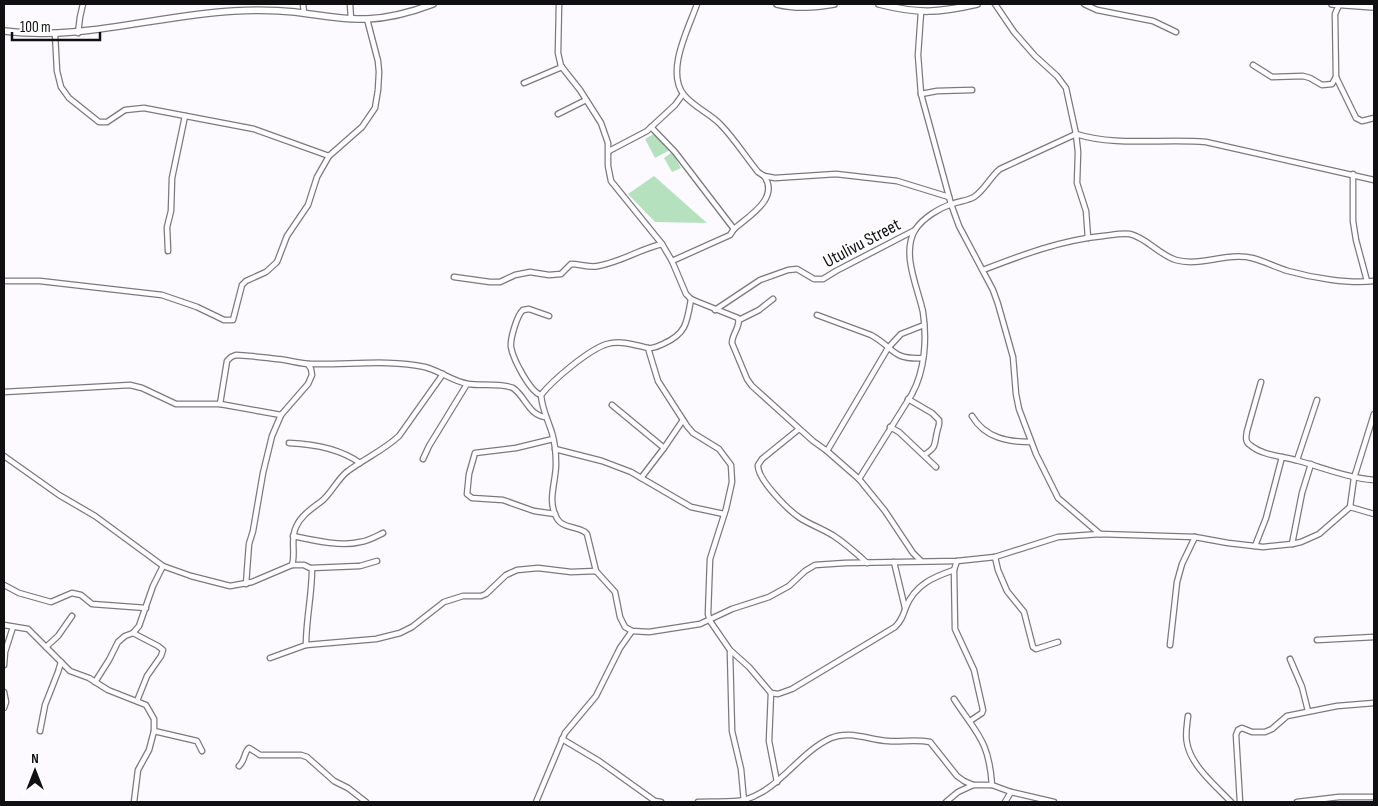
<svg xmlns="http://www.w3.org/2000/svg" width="1378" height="806" viewBox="0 0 1378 806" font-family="'Sofia Sans Condensed',sans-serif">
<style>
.green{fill:#b6e1bf}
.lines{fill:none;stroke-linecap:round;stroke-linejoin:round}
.minor-casing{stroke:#7c7881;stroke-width:7}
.tertiary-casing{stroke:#7c7881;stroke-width:8}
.minor{stroke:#fff;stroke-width:4.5}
.tertiary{stroke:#fff;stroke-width:5.5}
.labels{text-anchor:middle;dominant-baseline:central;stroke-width:4;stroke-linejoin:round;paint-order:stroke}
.street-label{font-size:18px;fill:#100f12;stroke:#fff}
</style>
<rect width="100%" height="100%" fill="#fcfafe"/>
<g class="green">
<path d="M655,133L672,149L655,158L645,139Z"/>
<path d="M672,152L681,168L672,172L664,158Z"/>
<path d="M654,176L707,223L655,222L628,194Z"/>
</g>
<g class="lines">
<defs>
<g id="minor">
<path d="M303,4L304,13"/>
<path d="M350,4L351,19"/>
<path d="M559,4L558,53L561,66L580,90L601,123L608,143V166L611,181L662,244L672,261L686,294L691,299L698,302L738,318C741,326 732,334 732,343L747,379L752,386L813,441L827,451L859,479L885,511L913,553L921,561"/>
<path d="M697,4C689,28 665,71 684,95C694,107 709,113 720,124C734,138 745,156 758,172L764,176L775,178L836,174L897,181L949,197"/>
<path d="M995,4L1014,32L1035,56L1057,76L1066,88L1076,134L1078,152L1077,183L1086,211L1088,238"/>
<path d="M1084,4L1097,10L1153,21L1176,32"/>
<path d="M1339,5L1335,14L1336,77L1356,118L1362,121L1374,118"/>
<path d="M921,12L918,55L921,94L951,204L959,226L993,290L998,304L1013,357L1016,394L1019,409L1036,454L1058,498L1100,534"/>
<path d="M78,33L80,17L83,4"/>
<path d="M55,34L57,71L61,87L69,98L99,122H107L125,110L144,108L254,129L329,156"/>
<path d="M1253,65L1272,77L1303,76L1310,78L1322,85L1332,84L1336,77"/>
<path d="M524,83L562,67"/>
<path d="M921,94L937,91L972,90"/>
<path d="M558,114L586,100"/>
<path d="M651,127L675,152L734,229L730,235L672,261"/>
<path d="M609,151L647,131L675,105L683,94"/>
<path d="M1353,174V221L1356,240L1367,281"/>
<path d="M734,229C749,216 780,198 764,176"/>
<path d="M168,251L167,227L171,211L172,178L185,116"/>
<path d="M983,270C1022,255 1061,240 1103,236C1112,235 1121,233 1130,234C1147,238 1159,255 1176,260C1200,267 1227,252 1252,258C1264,261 1275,267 1288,271C1313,278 1349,284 1374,281"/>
<path d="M454,277L490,282H500L515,275L530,272L549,275L561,274L571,264C580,264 589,268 598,266C621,262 640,249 662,244"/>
<path d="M4,281H40L162,295L197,307L224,320H233L242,285L246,281L266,272L277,262L287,236L308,205L317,177L329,156L362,127L375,108L378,90L379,72L378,61L367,19"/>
<path d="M715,310L760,280L788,270L797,269L814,279H823L836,271L915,230"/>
<path d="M817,315L871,335C895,348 891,360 923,358"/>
<path d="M739,320L759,310L773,299"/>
<path d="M648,348L658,381L687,426L693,433L719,449L731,465L732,482L726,509L710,559L708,614L710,621L730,650L749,667L771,693L778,694L792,689L895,627C902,620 903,615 906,607C915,585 933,577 954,570L957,561"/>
<path d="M1261,382L1247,431C1246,437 1245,442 1250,445C1263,456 1283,456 1299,461C1324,468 1348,478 1374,480"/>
<path d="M4,392L130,385L142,388L176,404H220L281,415"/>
<path d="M541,395C530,392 513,359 511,347C510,339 517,315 523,310L529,309L549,316"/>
<path d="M908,399L932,413L939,420C940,425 938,427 937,432C934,445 937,447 924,455"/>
<path d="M220,404L227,361L231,357L236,355C250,356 264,357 277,359C289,360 300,364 311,364C349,365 388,359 425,367C440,371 452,381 468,384C479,386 503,383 513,388C526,397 529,416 546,417"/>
<path d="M612,405L664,448"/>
<path d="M972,416C985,438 1008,442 1031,442"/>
<path d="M890,427L899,432L936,467"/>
<path d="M799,429L762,459L758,465C757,479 788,510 800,518C811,525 823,529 834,536C846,544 856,553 867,563"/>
<path d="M553,439L516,448L475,453L469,474L467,494L472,498L503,500L534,511L555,514C560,529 573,525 585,532L587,534L596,571"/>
<path d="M289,443C314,444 339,448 360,463"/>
<path d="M555,449L602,461L631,472L691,507L724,514"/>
<path d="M827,451L888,348L901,334L924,325"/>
<path d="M4,456L59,495L95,516L163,566L191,576L230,586L252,582L292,565C296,553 290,539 296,527C301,515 313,508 323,500C332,492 339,477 348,471C364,459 384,450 399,436L443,374"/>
<path d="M423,459L429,446L467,384"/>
<path d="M1297,460L1317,400"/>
<path d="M641,478L664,448L683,420"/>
<path d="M859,479L912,394C925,370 927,339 923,312C918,288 901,254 915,230C923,218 939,208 952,204C959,201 967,201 974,197C985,190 990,177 1000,169L1076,134C1117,147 1163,138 1206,142L1374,180"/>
<path d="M1350,507L1354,478L1374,414"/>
<path d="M555,514C548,499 556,481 556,464C556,454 555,443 552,433C548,420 542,409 541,395C553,380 588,350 607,344C621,340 635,345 648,348C653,349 658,346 663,344C686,334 687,323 691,299"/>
<path d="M293,536C312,540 341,547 360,542C368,541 375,537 383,533"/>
<path d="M1292,544L1302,493L1311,464"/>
<path d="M1255,546L1266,518L1282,457"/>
<path d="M995,557L998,570L1007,591L1024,612L1033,647L1036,649L1058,642"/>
<path d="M894,562L905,608"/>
<path d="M292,565H304L312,569C312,595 306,619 306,645"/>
<path d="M311,568L360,566L377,561"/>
<path d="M954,570L955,629L974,670L983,710L982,713L970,721"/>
<path d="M246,584L249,544L253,531L263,473L272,436L281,415L308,384L312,375L311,369L308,364"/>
<path d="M4,585L19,593L51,602L72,593L81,595L92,604L146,608"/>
<path d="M4,625L28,629L70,671L89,678L108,690L146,705L154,719V731L197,741L202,751"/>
<path d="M133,633L158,646L163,650L161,656L147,676L137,701"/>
<path d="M1317,640L1374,637"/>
<path d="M1170,645L1177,582L1182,564L1195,537"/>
<path d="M46,647L58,636L72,616"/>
<path d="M730,652L732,731L741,769L744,802"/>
<path d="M270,658L306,645L376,639L400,633L412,627L444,602L463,596H481L486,594L506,575L517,570L538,568L571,572L596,571L615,592L620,617L625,627L632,631L649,632L700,624L732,609L769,597L789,586L805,571L815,565L845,563L957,561L995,557L1058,537L1100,534L1195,537L1228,543L1263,547L1292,544L1301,542L1319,534L1350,507L1374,514"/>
<path d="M1290,659L1302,687L1308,711"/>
<path d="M4,665L5,652L13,627"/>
<path d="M95,682L109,660L118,642L125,636L133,633L139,626L153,586L163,566"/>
<path d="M4,692L6,702L4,708"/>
<path d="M771,693L769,741L777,782"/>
<path d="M954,699C976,733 989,740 992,785"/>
<path d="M1188,716C1187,725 1185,735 1187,743C1191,766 1216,786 1231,802"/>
<path d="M40,731L45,705L58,672L61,662"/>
<path d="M562,739L599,761L655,801L661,802"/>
<path d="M239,766C245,761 244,752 249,748L260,755H301L307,757L334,781L348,788L366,802"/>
<path d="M134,802L138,770L149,750L154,731"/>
<path d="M536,802L565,733L596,696L620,648L632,631"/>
<path d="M698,802C712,801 732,803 744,800C780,790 798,753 831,738C850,730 869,740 888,741C902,742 916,739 930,742L957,776L964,781L973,785H992L1011,792L1054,802"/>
<path d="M946,802L958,792L973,785"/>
<path d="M1005,802L1011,792"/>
<path d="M1240,802L1236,735L1238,730L1242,728L1252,732H1265L1272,729L1287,716L1337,706L1374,703"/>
<path d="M1297,802L1339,797H1374"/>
</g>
<g id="tertiary">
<path d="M777,4C797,9 815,7 834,4"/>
<path d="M879,4C918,14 938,13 977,4"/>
<path d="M1332,4L1374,7"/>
<path d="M4,31C82,41 157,15 234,11C254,10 275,10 295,12C319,15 343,20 367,19C390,18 412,12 433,4"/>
</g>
</defs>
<use href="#minor" class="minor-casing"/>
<use href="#tertiary" class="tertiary-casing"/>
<use href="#minor" class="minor"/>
<use href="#tertiary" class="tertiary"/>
</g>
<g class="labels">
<g class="street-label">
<text transform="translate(862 243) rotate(-28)">Utulivu Street</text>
</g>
</g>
<rect width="1378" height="806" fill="none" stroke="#100f12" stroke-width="10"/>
<g transform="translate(35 771)" stroke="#ffffff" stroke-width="4" paint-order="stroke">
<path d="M0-4L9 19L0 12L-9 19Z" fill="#100f12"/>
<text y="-8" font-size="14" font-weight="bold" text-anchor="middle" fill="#100f12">N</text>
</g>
<path d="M12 32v8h88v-8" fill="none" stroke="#100f12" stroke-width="2.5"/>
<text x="20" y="32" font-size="15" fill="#100f12" stroke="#ffffff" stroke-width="4" paint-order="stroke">100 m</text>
</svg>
